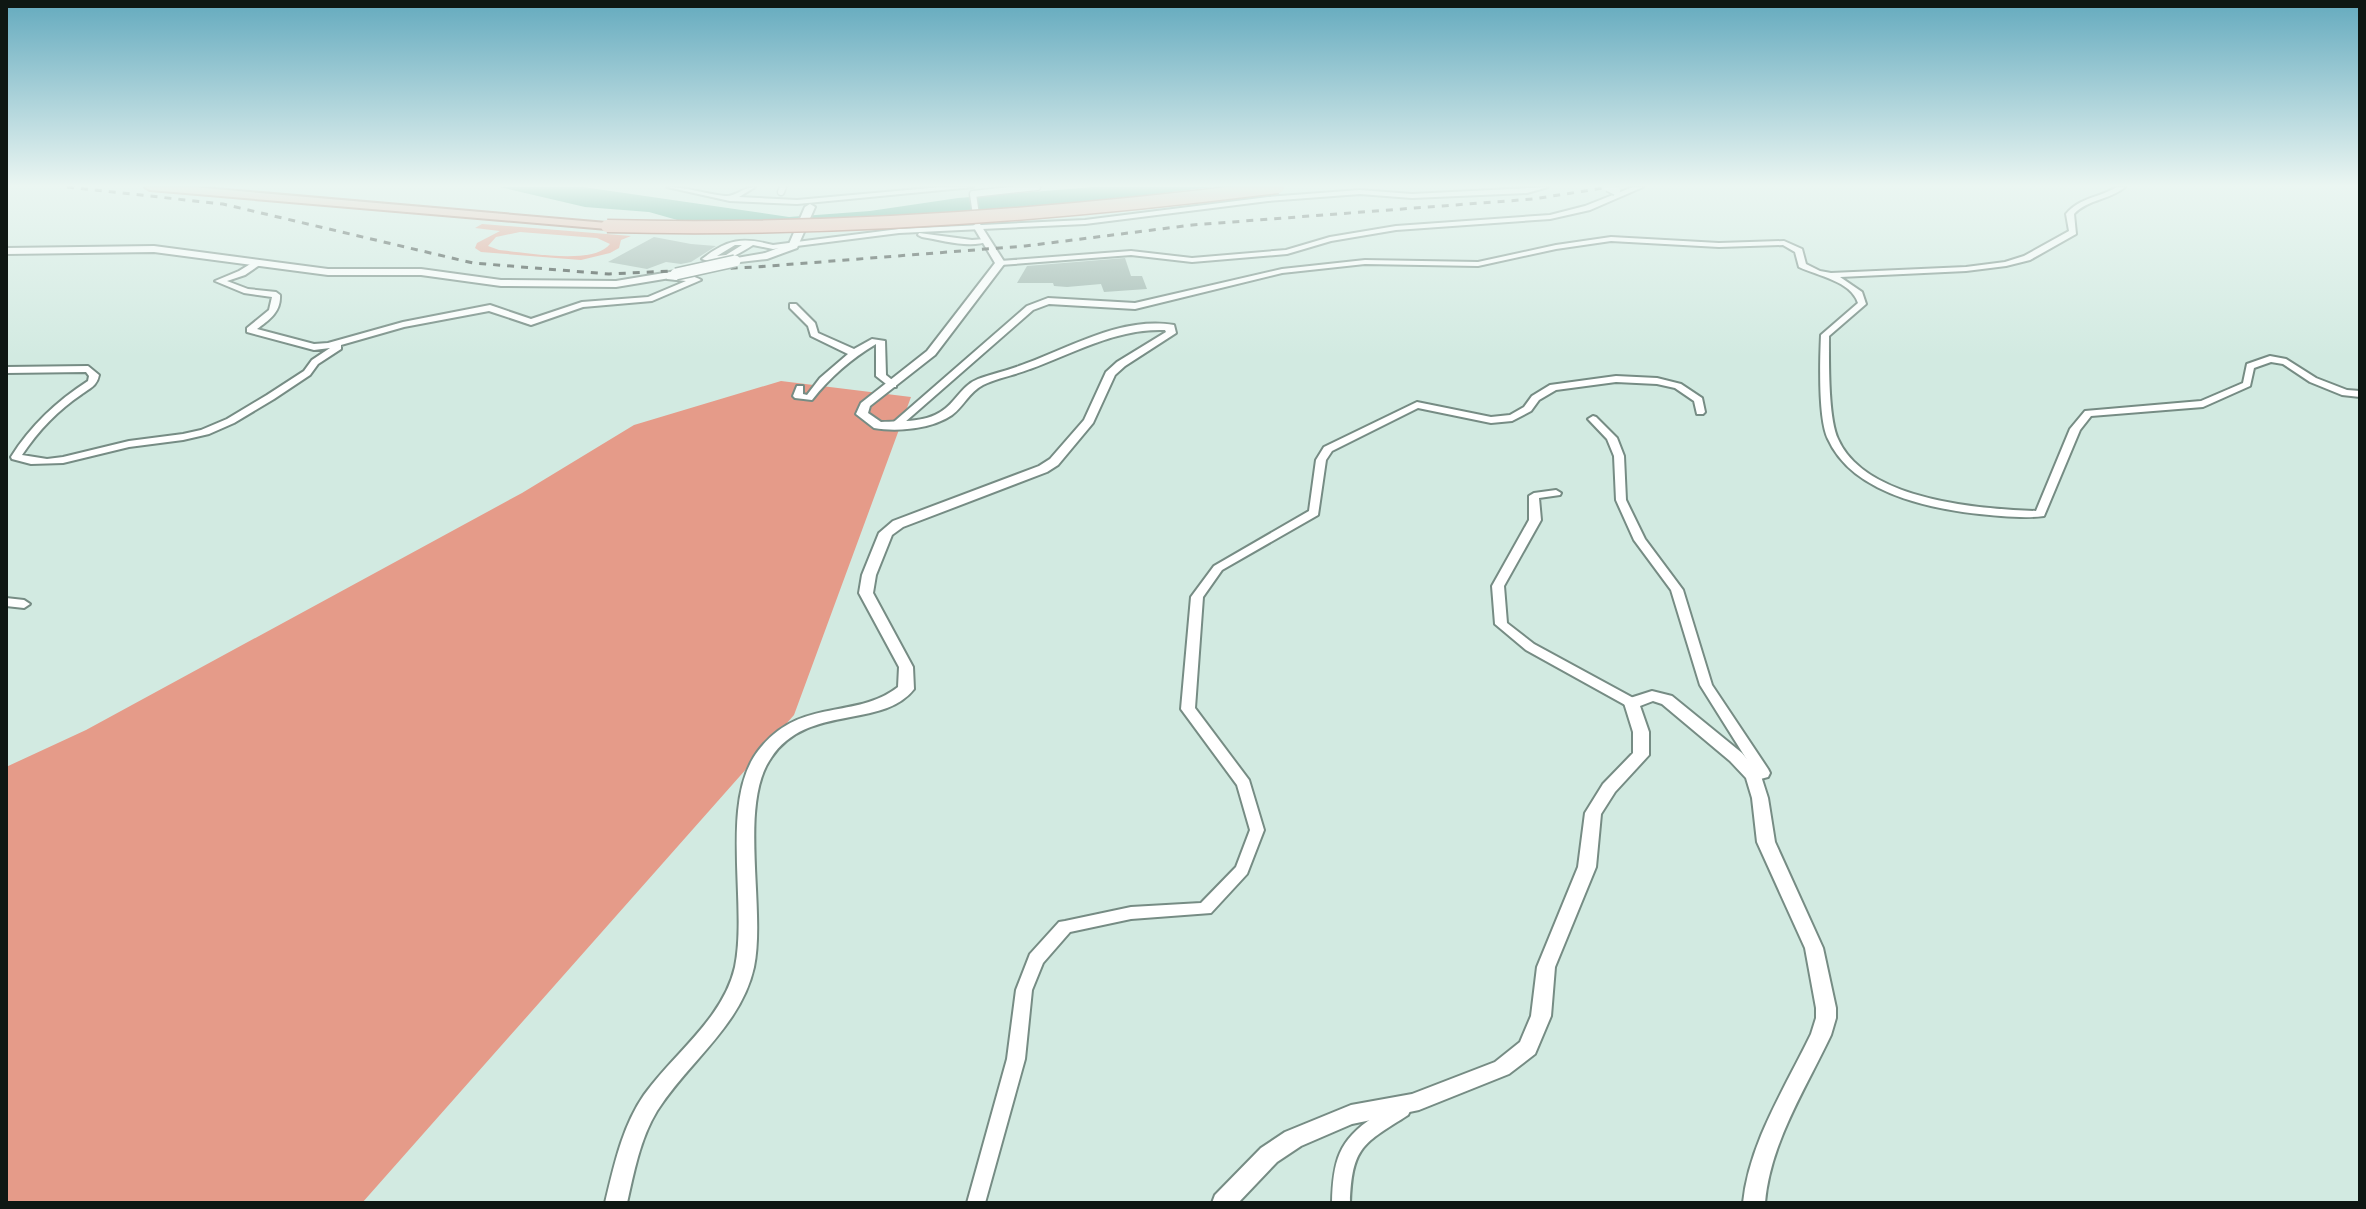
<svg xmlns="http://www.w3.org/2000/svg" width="2366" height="1209" viewBox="0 0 2366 1209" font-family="'Varela Round',sans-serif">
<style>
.green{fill:#e59b89;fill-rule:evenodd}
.water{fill:#3e9a7f}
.building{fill:#9eb5ad}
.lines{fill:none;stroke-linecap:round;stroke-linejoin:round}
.pedestrian-casing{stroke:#768c84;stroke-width:9}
.minor-casing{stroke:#768c84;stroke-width:4}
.tertiary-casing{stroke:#768c84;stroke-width:4}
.secondary-casing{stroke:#768c84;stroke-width:4}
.primary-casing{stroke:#a05f4e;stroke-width:4}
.pedestrian{stroke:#fff;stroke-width:6}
.minor{fill:#fff;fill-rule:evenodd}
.tertiary{fill:#fff;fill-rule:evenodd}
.secondary{fill:#fff;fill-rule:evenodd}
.primary{fill:#f5b6a7;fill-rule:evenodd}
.rail{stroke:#28332e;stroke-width:3;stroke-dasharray:7 7;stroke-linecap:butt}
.minor-bridge-casing{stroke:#768c84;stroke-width:11;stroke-linecap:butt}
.secondary-bridge-casing{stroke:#768c84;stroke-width:14;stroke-linecap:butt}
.primary-bridge-casing{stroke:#a05f4e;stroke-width:15;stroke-linecap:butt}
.minor-bridge{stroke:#fff;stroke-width:8}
.secondary-bridge{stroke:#fff;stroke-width:11}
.primary-bridge{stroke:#f5b6a7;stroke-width:12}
</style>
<rect width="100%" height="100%" fill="#d2eae1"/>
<g class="green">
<path d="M482,224L631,236L621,240L619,248L610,253L581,260L481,252L475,248L477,243L500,231L475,228ZM520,232L597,238L610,244C593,266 525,252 499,250L488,246L496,237Z"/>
<path d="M781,381L911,397L794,715L362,1203H6V767L86,730L522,493L634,425Z"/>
</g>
<path class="water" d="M500,187H583L789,217L870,211L958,198L1094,187H1212L948,220L688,223L649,212L585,207Z"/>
<g class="building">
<path d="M654,237L691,244L716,246L691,262L681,264L666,262L647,269L608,262Z"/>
<path d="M1125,258L1131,276H1142L1147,289L1104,292L1101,284L1067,287L1054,286L1053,283H1017L1027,266Z"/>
</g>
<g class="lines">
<defs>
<g id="pedestrian">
<path d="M781,192L783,187"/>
<path d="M977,222L973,194L1037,187"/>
</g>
<g id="minor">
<path d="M667,187C687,187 705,194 725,196C735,197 744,187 755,187L739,197L797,200L941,187H973L797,204L730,201Z"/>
<path d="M1548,187L1527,193L1412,198L1360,194L1268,201L1085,224L899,233L773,249L753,245C737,255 720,266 702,259C728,239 742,237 773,245L899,229L1085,220L1268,197L1360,190L1412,194ZM735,245H742L726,255L717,256Z"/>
<path d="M1633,187H1643L1590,210L1550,219L1396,230L1331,241L1287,254L1192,262L1131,255L1000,265L996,263L1000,261L1131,251L1192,258L1286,250L1330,237L1396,226L1550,215L1585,206Z"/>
<path d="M2117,187H2125C2110,200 2088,199 2074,214L2076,234L2030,260L2006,266L1966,271L1840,277L1862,292L1866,304L1829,336C1829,360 1828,418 1838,439C1865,500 1978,509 2036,511L2070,429L2085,411L2201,401L2243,383L2247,364L2270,356L2286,359L2316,378L2347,390L2360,391V397L2342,395L2310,382L2283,364L2271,362L2254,368L2250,386L2203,407L2091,416L2080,430L2044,516C2030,518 2015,517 2001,516C1945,512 1854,498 1828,439C1818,419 1820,359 1821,335L1858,303C1851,281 1818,276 1799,267L1795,252L1783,245L1719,247L1611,241L1556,249L1478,266L1365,264L1282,273L1135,309L1049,304L1033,310L897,429H889L888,427L1027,306L1048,298L1135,303L1282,269L1365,260L1478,262L1556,245L1611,237L1719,243L1784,241L1802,249L1806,264L1820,271L1831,273L1966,267L2005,262L2024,256L2069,231L2066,214C2080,197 2099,198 2117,187Z"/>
<path d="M919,233L972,240L985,239L989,241C970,249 942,240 922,237L918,235Z"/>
<path d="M257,260L264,262L245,275L227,281L248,289L276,292L280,295C281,312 269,320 257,329L314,344L328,343L403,322L490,305L531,319L582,302L648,297L686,281L667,279L666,277C674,273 693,275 701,280L652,301L583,307L531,325L489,311L404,327L341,345V349L318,364L310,375L274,399L234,423L209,434L183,440L129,447L63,463L31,464L12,459L11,457C31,425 57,401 88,381L89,376L86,372L6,373V367L88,366L99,375C97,386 90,388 82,394C58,410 38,431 22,455L47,459L63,457L129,441L183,434L201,430L227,419L267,395L304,371L312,360L330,348L314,350L247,332V328L269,310L272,297L244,293L215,281L239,271Z"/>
<path d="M790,304H796L815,323L818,333L854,349L872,339L885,341L886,375L896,383V387H890L876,376V344C851,359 830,377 812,400L795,398L793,396L797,386H803V394L807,395L820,378L848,354L811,336L808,326L790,308Z"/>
<path d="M1616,376L1657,378L1681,384L1702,398L1705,412L1703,414H1697L1694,401L1675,388L1657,384L1616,382L1556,390L1539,400L1531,411L1512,421L1491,423L1418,408L1332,451L1326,460L1318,515L1222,570L1203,597L1195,708L1249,780L1264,830L1247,874L1211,913L1131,919L1070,932L1043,963L1032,990L1025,1059L985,1203H967L1007,1059L1016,990L1030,954L1059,922L1065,921L1131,907L1201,903L1236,867L1250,830L1237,785L1181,709L1191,597L1214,566L1309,511L1316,460L1324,447L1417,402L1491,417L1510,415L1524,407L1532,396L1550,385Z"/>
<path d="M1593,416L1596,417L1617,438L1624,456L1626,500L1645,539L1683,590L1712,685L1768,769L1770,773L1768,777L1753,781L1748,780L1746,776L1748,772L1754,771L1700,685L1671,590L1634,540L1616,500L1614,456L1607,439L1588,419Z"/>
<path d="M1556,490L1561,493L1560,495L1539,498L1541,520L1504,586L1507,623L1534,644L1637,700L1639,703L1637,706H1627L1526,650L1495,624L1492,586L1529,520V496L1534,493Z"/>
<path d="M6,598L24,600L30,604L24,608L6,606Z"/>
<path d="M1402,1101L1408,1103L1411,1109L1408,1115C1363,1144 1352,1146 1350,1203H1332C1333,1162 1338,1140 1374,1117C1383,1111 1392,1105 1402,1101Z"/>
</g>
<g id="tertiary">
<path d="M977,223L980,224L1005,263L935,355L870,406L868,413L881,422C902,421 929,423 946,408C958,398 963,385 978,379C991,374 1006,371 1019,366C1068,349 1120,316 1174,325L1176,333L1125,366L1115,375L1093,423L1058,465L1047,472L903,527L892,535L876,575L873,593L913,667L914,689C882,730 807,703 771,758C738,805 766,909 754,967C741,1026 688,1062 657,1111C640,1139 634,1172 627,1203H605C614,1166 622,1127 644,1095C674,1053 723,1019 735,967C748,905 719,802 758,751C800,696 854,721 898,687L899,667L859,593L862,575L879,533L893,521L1039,466L1050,459L1084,420L1106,372L1117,362L1166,332L1165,330C1117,328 1074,353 1030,369C1015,375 997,378 983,385C969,392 964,406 952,415C932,429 897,432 874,428L856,414L861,403L927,351L995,263L973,226Z"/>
<path d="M1652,691L1672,696L1742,753L1761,776L1768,798L1775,842L1823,948L1836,1008V1018L1831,1035C1806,1088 1770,1143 1765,1203H1743C1749,1143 1785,1088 1811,1034L1816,1018V1008L1805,948L1757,842L1752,798L1746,778L1730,761L1662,704L1653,701L1640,706L1649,732V755L1615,792L1601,814L1596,867L1555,967L1551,1016L1535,1054L1509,1074L1419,1110L1352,1124L1301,1146L1277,1162L1238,1203H1212L1215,1195L1261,1148L1285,1132L1351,1105L1412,1094L1495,1062L1520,1042L1531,1016L1537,967L1578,867L1585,813L1603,784L1633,753V732L1624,703L1627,699Z"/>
</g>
<g id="secondary">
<path d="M810,204L815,207L797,248L767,259L731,263V259L765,253L789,244L805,207Z"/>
<path d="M154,246L328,269H421L501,280L616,281L676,271L681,274L676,277L616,287L501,286L421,275H328L154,252L6,254V248Z"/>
</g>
<path id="primary" d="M145,187H192L607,223L613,226L607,229L150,190Z"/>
</defs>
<use href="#pedestrian" class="pedestrian-casing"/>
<use href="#minor" class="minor-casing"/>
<use href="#tertiary" class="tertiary-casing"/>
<use href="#secondary" class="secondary-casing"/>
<use href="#primary" class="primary-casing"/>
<use href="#pedestrian" class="pedestrian"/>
<use href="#minor" class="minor"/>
<use href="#tertiary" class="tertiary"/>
<use href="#secondary" class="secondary"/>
<use href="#primary" class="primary"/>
<path class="rail" d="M67,187L223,204L473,263L609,274L756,267L1025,246L1192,225L1533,199L1610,187"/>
<defs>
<path id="minor-bridge" d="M1608,187L1616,191"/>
<path id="secondary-bridge" d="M676,274L735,261"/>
<path id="primary-bridge" d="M607,226C832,232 1055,215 1278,187"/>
</defs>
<use href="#minor-bridge" class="minor-bridge-casing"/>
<use href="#secondary-bridge" class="secondary-bridge-casing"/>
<use href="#primary-bridge" class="primary-bridge-casing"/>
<use href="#minor-bridge" class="minor-bridge"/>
<use href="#secondary-bridge" class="secondary-bridge"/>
<use href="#primary-bridge" class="primary-bridge"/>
</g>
<linearGradient id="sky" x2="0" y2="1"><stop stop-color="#64aabe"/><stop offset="0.52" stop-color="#ebf6f2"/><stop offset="1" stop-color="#ebf6f2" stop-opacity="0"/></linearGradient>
<rect width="2366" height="357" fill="url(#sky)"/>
<rect width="2366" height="1209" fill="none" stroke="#0e1713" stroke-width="16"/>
</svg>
